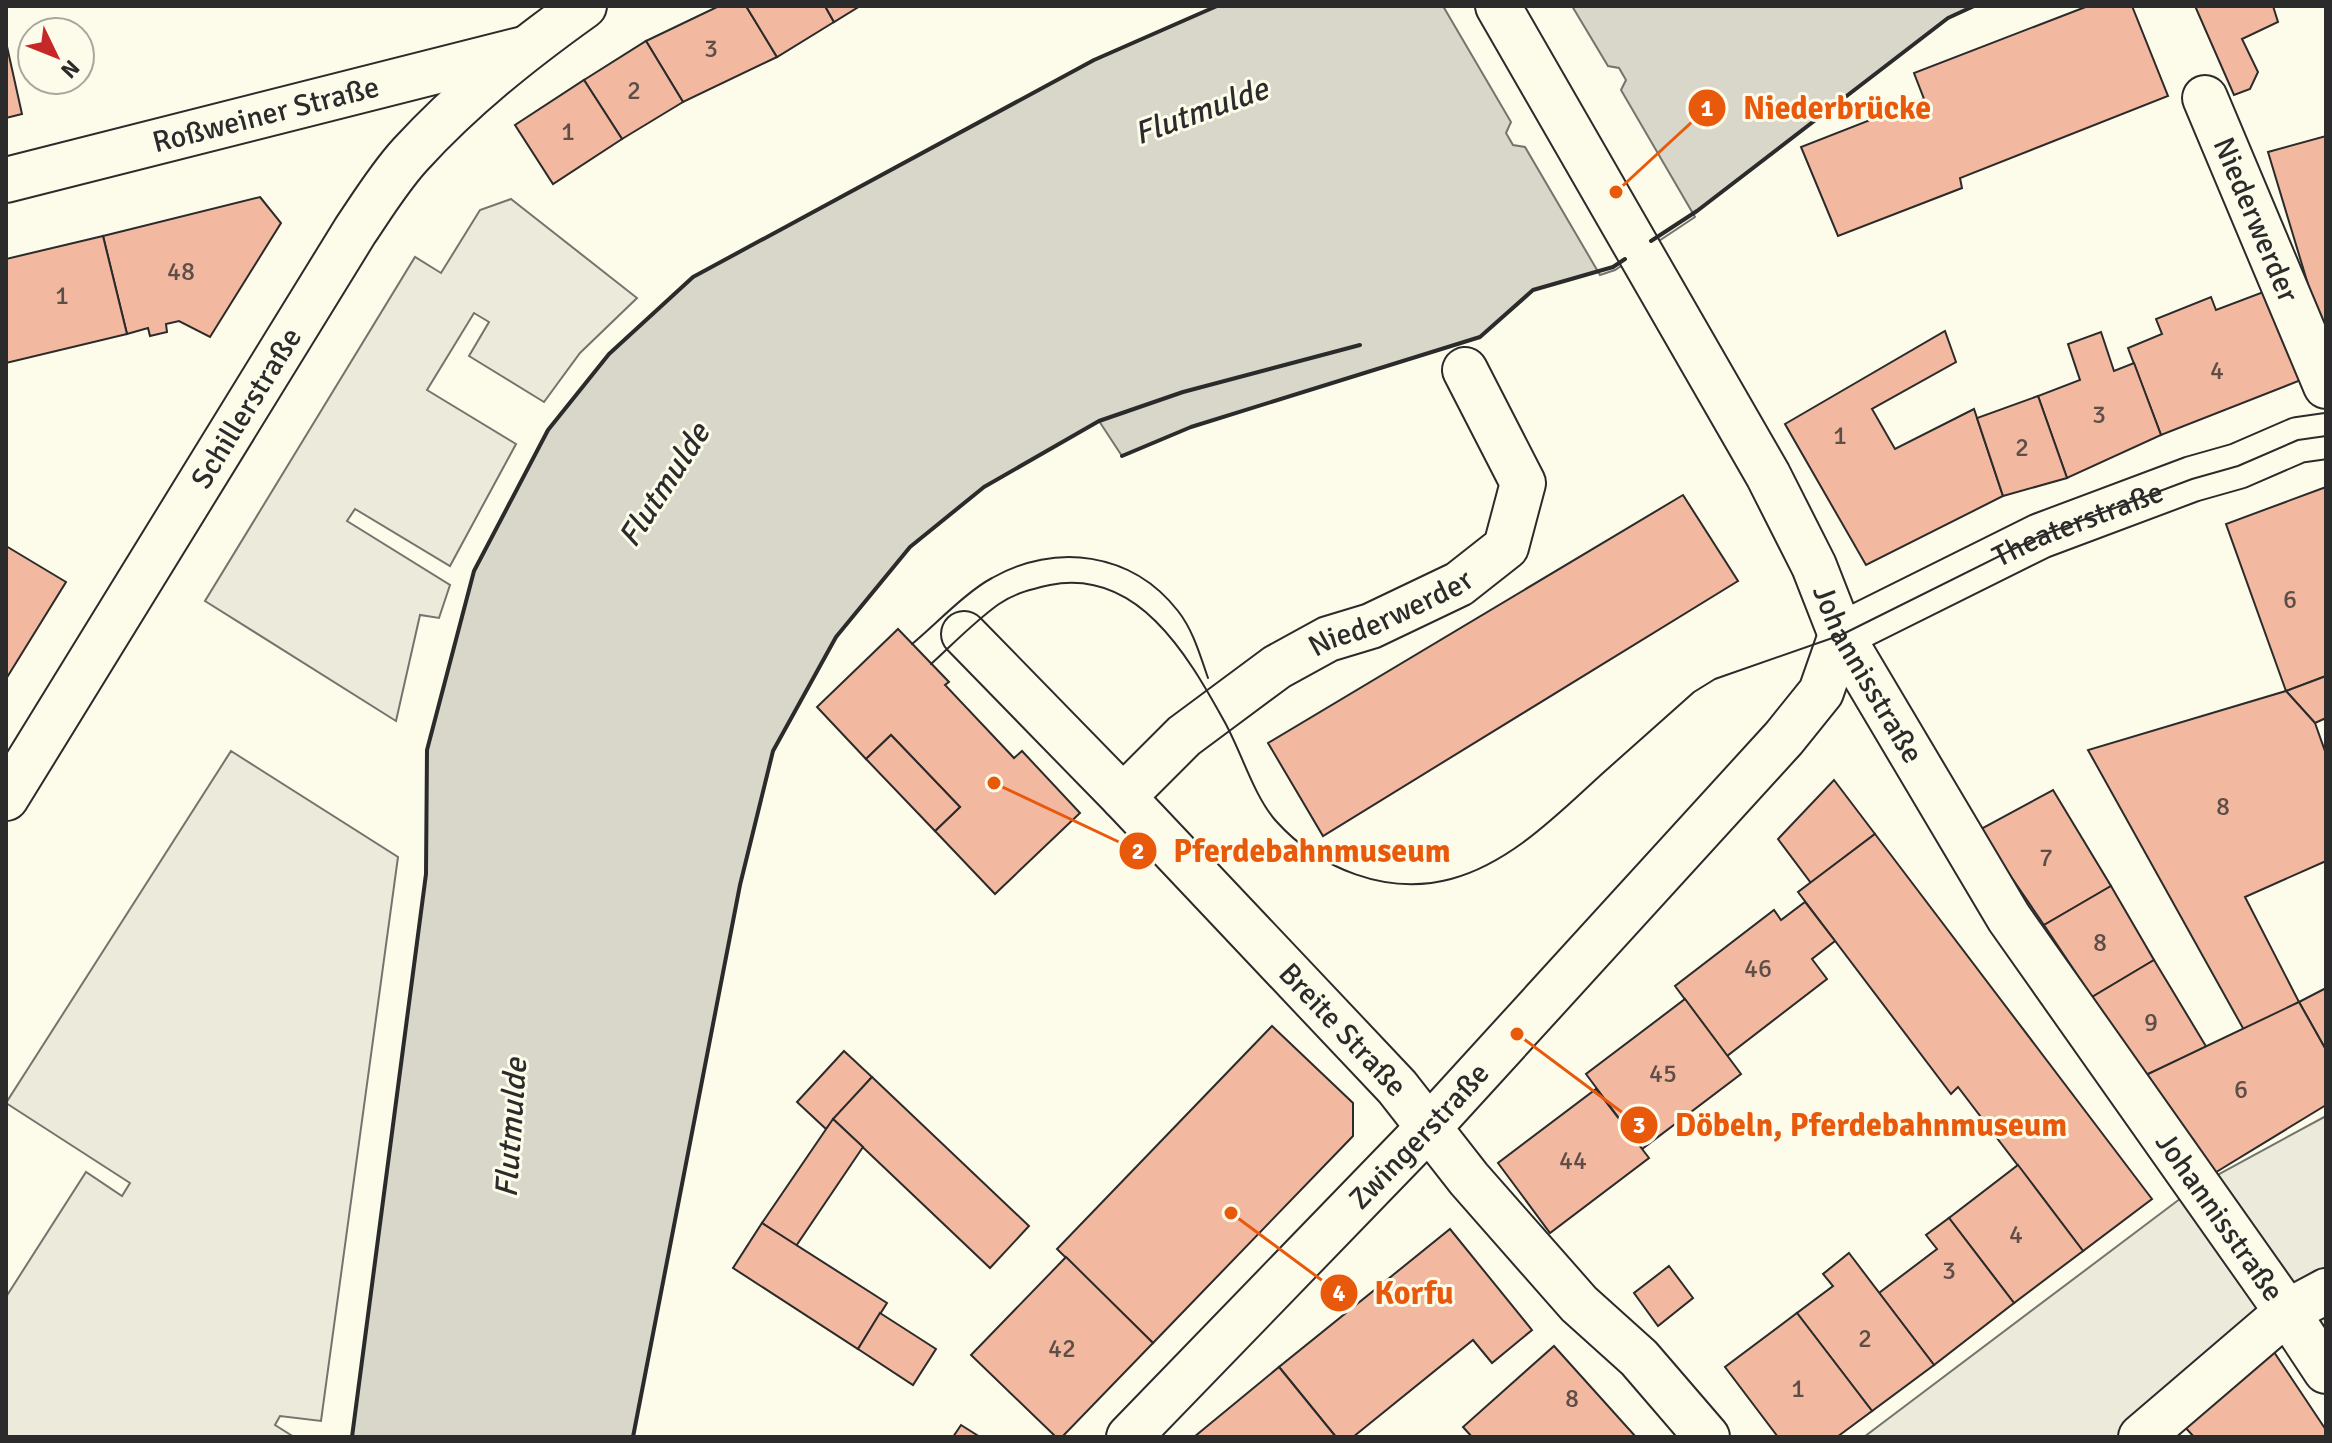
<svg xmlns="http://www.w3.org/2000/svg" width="2332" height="1443" viewBox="0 0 2332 1443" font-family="Signika,sans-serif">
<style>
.parking{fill:#eceadb;stroke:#74746e;stroke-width:2}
.water{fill:#d8d7c9;stroke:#74746e;stroke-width:2}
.pier{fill:#fdfbea;stroke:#74746e;stroke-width:2}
.building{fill:#f2b8a0;stroke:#2b2b2b;stroke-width:2}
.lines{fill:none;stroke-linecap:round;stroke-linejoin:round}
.minor-casing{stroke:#2b2b2b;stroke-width:48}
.major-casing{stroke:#2b2b2b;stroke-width:48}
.minor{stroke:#fdfbea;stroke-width:44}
.major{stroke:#fdfbea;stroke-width:44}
.tram{stroke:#2b2b2b;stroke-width:2}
.wall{stroke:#2b2b2b;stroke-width:4}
.labels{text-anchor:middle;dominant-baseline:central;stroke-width:6;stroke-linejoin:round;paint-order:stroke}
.number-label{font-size:26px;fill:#5d4e48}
.street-label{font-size:30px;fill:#2b2b2b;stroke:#fdfbea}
.water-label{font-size:32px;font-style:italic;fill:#2b2b2b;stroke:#fdfbea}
.leader{fill:none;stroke:#e8590c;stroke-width:3}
.callout-dot{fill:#e8590c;stroke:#fdfbea;stroke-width:3}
.mark-label{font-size:24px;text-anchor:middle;font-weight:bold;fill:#fff}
.callout-label{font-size:32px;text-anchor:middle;font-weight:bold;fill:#e8590c;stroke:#fdfbea;stroke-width:6;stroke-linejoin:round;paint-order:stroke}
</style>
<rect width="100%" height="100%" fill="#fdfbea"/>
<g class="parking">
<path d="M511,199L637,298L580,353L544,402L469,356L489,322L474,313L427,390L516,444L450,566L355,509L347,521L450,585L439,618L420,615L396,721L205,601L415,257L441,273L480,210Z"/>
<path d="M231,751L398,857L321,1421L280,1416L275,1425L294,1437H6V1297L86,1172L122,1196L130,1183L6,1103Z"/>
<path d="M2326,1116V1371L2287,1313L2141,1437H1864L2197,1186Z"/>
</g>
<path class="water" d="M1217,6H1974L1948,18L1697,211L1613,267L1533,290L1480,337L1191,427L1122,456L1099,421L984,487L910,547L836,637L773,751L740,885L633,1437H352L426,874L427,750L474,572L548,430L609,354L693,277L1094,60Z"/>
<path class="pier" d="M1443,6H1572L1608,66L1619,68L1626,80L1621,90L1695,217L1615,270L1600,275L1525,147L1513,145L1506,133L1511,122Z"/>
<g class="building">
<path d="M719,6H746L777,57L683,102L646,41Z"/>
<path d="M746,6H825L834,22L777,57Z"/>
<path d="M825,6H860L834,22Z"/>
<path d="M2088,6H2132L2168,96L1960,178L1962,188L1838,236L1801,147L1924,99L1914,73Z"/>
<path d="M2195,6H2273L2278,22L2242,39L2258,72L2250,89L2234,95Z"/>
<path d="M646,41L683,102L622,139L584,80Z"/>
<path d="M6,42L22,114L6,118Z"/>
<path d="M584,80L622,139L553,184L515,125Z"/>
<path d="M2326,136V344L2268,152Z"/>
<path d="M260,197L281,223L210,337L179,321L166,324L167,332L150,336L148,328L127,334L103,236Z"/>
<path d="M103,236L127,334L6,363V259Z"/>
<path d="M2266,291L2301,380L2161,435L2128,348L2162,334L2156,319L2211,297L2216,310Z"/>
<path d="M1945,331L1956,362L1872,409L1895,449L1974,409L2003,496L1866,565L1785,424Z"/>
<path d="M2101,332L2114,371L2134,363L2161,435L2067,478L2038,396L2080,380L2068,344Z"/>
<path d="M2038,396L2067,478L2003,496L1977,418Z"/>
<path d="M2326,487V676L2286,691L2226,524Z"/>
<path d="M1683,495L1738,581L1323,836L1268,743Z"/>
<path d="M6,546L66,582L6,679Z"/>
<path d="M898,629L949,682L945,685L1014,758L1022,751L1080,813L995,894L935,831L960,807L891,735L866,759L817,707Z"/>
<path d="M2326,676V718L2315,723L2286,691Z"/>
<path d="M2286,691L2315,723L2326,754V861L2245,897L2299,1002L2244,1030L2088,750Z"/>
<path d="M891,735L960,807L935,831L866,759Z"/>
<path d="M1834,780L1875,834L1811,883L1778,839Z"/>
<path d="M2053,790L2111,886L2044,925L1979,830Z"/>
<path d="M1875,834L2152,1199L2083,1251L1958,1087L1951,1094L1798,892Z"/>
<path d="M2111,886L2154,960L2092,997L2044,925Z"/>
<path d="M1805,902L1835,941L1812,959L1827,979L1727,1056L1675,986L1774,910L1781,920Z"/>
<path d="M2154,960L2207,1048L2146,1075L2092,997Z"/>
<path d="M2326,988V1050L2299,1002Z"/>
<path d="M1685,999L1741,1074L1642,1149L1586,1074Z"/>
<path d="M2299,1002L2326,1050V1105L2213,1174L2146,1075Z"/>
<path d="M1272,1026L1353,1103V1136L1153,1343L1057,1249Z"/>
<path d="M844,1051L872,1077L826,1129L797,1102Z"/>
<path d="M872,1077L1029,1226L990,1268L833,1119Z"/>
<path d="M1596,1089L1649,1158L1550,1233L1498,1163Z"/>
<path d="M833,1119L863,1147L796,1246L762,1223Z"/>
<path d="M2018,1165L2083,1251L2014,1303L1949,1218Z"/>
<path d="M1949,1218L2014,1303L1934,1365L1879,1293L1937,1249L1926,1235Z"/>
<path d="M762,1223L887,1303L858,1349L733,1268Z"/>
<path d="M1450,1229L1532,1330L1492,1363L1473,1340L1353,1437H1336L1279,1367Z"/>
<path d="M1849,1253L1934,1365L1872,1411L1797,1313L1833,1286L1823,1274Z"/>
<path d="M1066,1257L1153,1343L1062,1437H1056L971,1355Z"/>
<path d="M1669,1266L1693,1298L1658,1326L1634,1293Z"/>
<path d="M880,1313L936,1349L913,1385L858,1349Z"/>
<path d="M1797,1313L1872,1411L1837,1437H1778L1725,1367Z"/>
<path d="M2266,1340L2326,1430V1437H2194L2174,1415Z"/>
<path d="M1554,1346L1636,1437H1472L1463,1427Z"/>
<path d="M1279,1367L1336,1437H1194Z"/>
<path d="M961,1425L980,1437H953Z"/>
</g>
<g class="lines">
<defs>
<g id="minor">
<path id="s1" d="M1498,6L1768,475L1814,566L1841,635L2009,918L2287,1312L2326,1371"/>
<path id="s2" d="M2205,98L2326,386"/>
<path id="s3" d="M6,180L524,49"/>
<path id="s4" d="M964,634L1123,797L1397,1087L1469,1179L1579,1304L1639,1358L1707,1437"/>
<path id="s5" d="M1841,635L2040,536L2192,479L2238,466L2298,440L2326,436"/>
<path id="s6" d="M1123,797L1184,736L1277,667L1328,639L1371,626L1459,584L1506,547L1523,483L1465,370"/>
<path id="s7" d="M1129,1437L1430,1126L1784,738L1821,692L1841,635"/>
<path d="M2141,1437L2287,1312L2326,1291"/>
</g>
<g id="major">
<path id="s8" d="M6,798L355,231C372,206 389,178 410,155C462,98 521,51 584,6"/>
</g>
</defs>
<use href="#minor" class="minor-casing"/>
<use href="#major" class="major-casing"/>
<use href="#minor" class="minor"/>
<use href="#major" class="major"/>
<g class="tram">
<path d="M912,644C936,624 966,592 992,578C1055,542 1132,552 1178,611C1193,630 1200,655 1208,678"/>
<path d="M931,664C953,644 975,621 999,604C1015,593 1032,589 1050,585C1137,568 1187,654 1223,719C1241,750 1253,795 1276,821C1319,869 1387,896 1451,879C1511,863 1559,813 1603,773C1633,746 1664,719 1694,692L1715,679L1841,635L2040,536L2192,479L2238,466L2298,440L2326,436"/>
</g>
<g class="wall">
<path d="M1651,241L1697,211L1948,18L1974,6"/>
<path d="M1122,456L1191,427L1480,337L1533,290L1613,267L1625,259"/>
<path d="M352,1437L426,874L427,750L474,571L548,430L609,354L693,277L1094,60L1217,6"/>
<path d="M633,1437L740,885L773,751L836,637L910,547L984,487L1099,421L1183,392L1360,345"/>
</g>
</g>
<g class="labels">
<g class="number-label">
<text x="711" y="49">3</text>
<text x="634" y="91">2</text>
<text x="568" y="132">1</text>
<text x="181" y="272">48</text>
<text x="62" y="296">1</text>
<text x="2217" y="371">4</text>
<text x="2099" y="415">3</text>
<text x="1840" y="436">1</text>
<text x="2022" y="448">2</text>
<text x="2290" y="600">6</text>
<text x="2223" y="807">8</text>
<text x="2046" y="858">7</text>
<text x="2100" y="943">8</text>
<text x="1758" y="969">46</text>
<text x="2151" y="1023">9</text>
<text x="1663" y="1074">45</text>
<text x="2241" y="1090">6</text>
<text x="1573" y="1161">44</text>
<text x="2016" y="1235">4</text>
<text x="1949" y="1271">3</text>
<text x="1865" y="1339">2</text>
<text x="1062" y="1349">42</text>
<text x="1798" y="1389">1</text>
<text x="1572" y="1399">8</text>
</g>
<g class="street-label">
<text stroke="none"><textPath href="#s3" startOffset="268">Roßweiner Straße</textPath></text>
<text stroke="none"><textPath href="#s2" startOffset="132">Niederwerder</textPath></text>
<text stroke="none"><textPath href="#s8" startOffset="458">Schillerstraße</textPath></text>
<text stroke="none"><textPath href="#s5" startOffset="262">Theaterstraße</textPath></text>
<text stroke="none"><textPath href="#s6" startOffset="328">Niederwerder</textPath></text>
<text stroke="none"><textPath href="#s1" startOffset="764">Johannisstraße</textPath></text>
<text stroke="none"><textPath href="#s4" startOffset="548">Breite Straße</textPath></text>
<text stroke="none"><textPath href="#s7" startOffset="418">Zwingerstraße</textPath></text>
<text stroke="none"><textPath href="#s1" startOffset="1412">Johannisstraße</textPath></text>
</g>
<g class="water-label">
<text transform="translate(1201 111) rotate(-20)">Flutmulde</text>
<text transform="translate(664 485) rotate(-57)">Flutmulde</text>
<text transform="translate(511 1128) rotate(-86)">Flutmulde</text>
</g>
</g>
<path class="leader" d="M1616 192L1707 108M994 783L1138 851M1517 1034L1639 1125M1231 1213L1339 1293"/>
<g class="callout-dot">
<circle cx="1616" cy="192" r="8"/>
<circle cx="994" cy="783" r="8"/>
<circle cx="1517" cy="1034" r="8"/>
<circle cx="1231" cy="1213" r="8"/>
<circle cx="1707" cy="108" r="20"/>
<circle cx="1138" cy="851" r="20"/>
<circle cx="1639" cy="1125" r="20"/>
<circle cx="1339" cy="1293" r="20"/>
</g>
<g class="mark-label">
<text x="1707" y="116">1</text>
<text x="1138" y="859">2</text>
<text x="1639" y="1133">3</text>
<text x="1339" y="1301">4</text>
</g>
<g class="callout-label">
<text x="1837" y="119">Niederbrücke</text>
<text x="1312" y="862">Pferdebahnmuseum</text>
<text x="1871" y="1136">Döbeln, Pferdebahnmuseum</text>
<text x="1414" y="1304">Korfu</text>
</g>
<rect width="2332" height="1443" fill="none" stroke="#2b2b2b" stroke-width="16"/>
<g transform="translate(56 56) rotate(133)"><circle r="38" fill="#fdfbea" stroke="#a9a89e" stroke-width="2"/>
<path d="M0-6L14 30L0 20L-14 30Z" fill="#c62828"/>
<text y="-12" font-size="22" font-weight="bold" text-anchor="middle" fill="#2b2b2b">N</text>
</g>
</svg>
